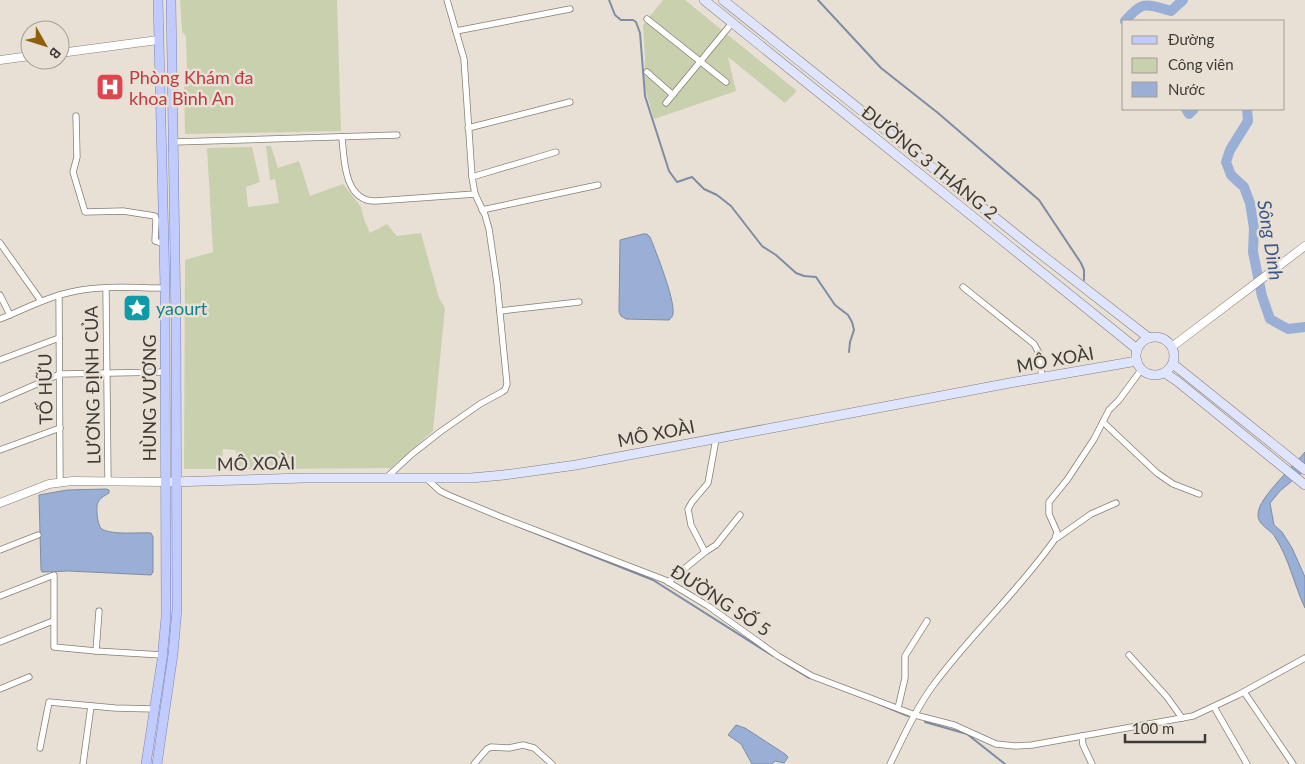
<svg xmlns="http://www.w3.org/2000/svg" width="1305" height="764" viewBox="0 0 1305 764" font-family="Lato,sans-serif">
<style>
.green{fill:#c9d0ae}
.water{fill:#9aafd5;stroke:#7e8ca5}
.lines{fill:none;stroke-linecap:round;stroke-linejoin:round}
.stream{stroke:#7e8ca5;stroke-width:2}
.river{stroke:#9aafd5;stroke-width:10}
.minor-casing{stroke:#857e74;stroke-width:7}
.tertiary-casing{stroke:#857e74;stroke-width:9}
.secondary-casing{stroke:#857e74;stroke-width:10}
.primary-casing{stroke:#7882b8;stroke-width:10}
.minor{stroke:#fff;stroke-width:5.5}
.tertiary{stroke:#fff;stroke-width:8}
.secondary{stroke:#e0e5ff;stroke-width:9}
.primary{stroke:#c1cbfe;stroke-width:9}
.labels{text-anchor:middle;dominant-baseline:central;stroke-width:5;stroke-linejoin:round;paint-order:stroke}
.health-label{font-size:18px;fill:#be3a42;stroke:#e8e0d5;text-anchor:start}
.street-label{font-size:18px;fill:#3e3b36;stroke:#e8e0d5}
.culture-label{font-size:18px;fill:#0d838f;stroke:#e8e0d5;text-anchor:start}
.water-label{font-size:19px;font-style:italic;fill:#3b5689;stroke:#e8e0d5}
</style>
<rect width="100%" height="100%" fill="#e8e0d5"/>
<g class="green">
<path d="M180,0H337L341,131L185,134L184,80L187,75L186,36L182,32Z"/>
<path d="M663,0H685L797,91L785,103L728,57L736,91L654,119L644,85L645,58L643,25Z"/>
<path d="M266,146H271L278,168L299,161L310,196L343,184L361,207L364,219L370,233L387,224L397,236L421,233L439,298L445,308L433,431L391,468L237,469L236,450L223,449L222,469H184L185,260L213,252L207,148L252,147L260,182L246,187L248,207L279,203L275,179L270,180Z"/>
</g>
<g class="water">
<path d="M643,234H647L650,237C656,252 675,299 673,314C672,318 672,317 669,320L626,319L621,316L619,312L620,240Z"/>
<path d="M1305,452V470L1280,491L1270,503L1274,525L1282,532L1292,548L1305,577V608C1294,585 1289,558 1275,537C1269,527 1254,525 1259,509C1262,496 1295,464 1305,452Z"/>
<path d="M106,489L109,490V493C101,498 96,500 97,511C97,516 98,523 100,527C105,536 141,532 151,533L153,537V572L151,575L69,571L42,572L41,570L39,495L67,490Z"/>
<path d="M736,725L745,728L785,754L788,757L784,763L775,761L772,764H752L741,744L728,735Z"/>
</g>
<g class="lines">
<g class="stream">
<path d="M609,0L615,15L621,20H633L636,22L640,33L645,96L669,171L677,182L692,177L704,189L717,195L731,206L762,246L776,255L796,273L804,276L816,277L835,305L848,315L852,322L854,330L850,342L849,352"/>
<path d="M818,0L881,68L938,113L1039,200L1081,263L1084,270V280"/>
<path d="M515,525L653,580L773,656"/>
<path d="M783,662L809,678"/>
<path d="M879,704L908,716"/>
<path d="M925,722L967,734L1005,764"/>
</g>
<g class="river">
<path d="M1125,21C1143,0 1146,4 1171,11L1183,0"/>
<path d="M1186,109L1189,114L1194,109"/>
<path d="M1247,109L1248,121L1230,150L1226,162L1231,175L1244,187L1250,203L1254,228L1253,252L1262,296L1270,319L1288,329L1305,327"/>
</g>
<defs>
<g id="minor">
<path d="M647,19L726,82"/>
<path d="M456,31L570,9"/>
<path d="M647,72L673,95"/>
<path d="M666,103L732,23"/>
<path d="M76,116L77,157L73,172L85,212L123,211L155,216L156,220L155,241L164,244"/>
<path d="M468,128L570,102"/>
<path d="M342,137C344,159 344,202 376,201L475,194"/>
<path d="M174,142L397,135"/>
<path d="M472,177L556,152"/>
<path d="M482,210L598,185"/>
<path d="M0,243L41,301"/>
<path d="M963,287L1034,344L1039,353L1042,378"/>
<path d="M106,289L108,481"/>
<path d="M0,295L10,315"/>
<path d="M59,295L60,483"/>
<path d="M500,311L579,302"/>
<path d="M0,319C25,309 49,296 76,291C103,285 138,288 165,288"/>
<path d="M0,360L59,338"/>
<path d="M0,400L60,374L165,372"/>
<path d="M1103,422L1157,473L1173,484L1199,494"/>
<path d="M0,450L60,428"/>
<path d="M386,478L412,454L440,432L480,404L502,392L505,390L507,384L497,283L489,229L485,215L475,194L472,177L464,59L447,0"/>
<path d="M427,479L440,491L448,495L501,517L665,580L708,606L778,656L812,676L915,715L954,725L996,744L1015,746L1032,745L1193,716L1238,695L1305,658"/>
<path d="M1057,538L1091,514L1116,503"/>
<path d="M0,550L38,535"/>
<path d="M705,552L691,525L688,509L692,502L708,483L716,439"/>
<path d="M668,582L705,552L716,545L740,515"/>
<path d="M0,596L54,575V647L96,651L99,611"/>
<path d="M0,642L53,621"/>
<path d="M96,651L162,655"/>
<path d="M1129,655L1167,697L1182,718"/>
<path d="M0,689L29,677"/>
<path d="M1244,692L1293,764"/>
<path d="M1214,707L1247,764"/>
<path d="M898,708L905,678V656L927,621"/>
<path d="M1082,736L1083,745L1092,764"/>
<path d="M40,748L49,702L115,708L154,709"/>
<path d="M83,764L91,706"/>
<path d="M474,764L487,749L491,747L509,748L523,745L534,748L552,764"/>
<path d="M890,764C903,738 915,710 932,687C970,635 1018,592 1055,539L1057,532L1049,514V502L1067,480L1094,439L1109,410L1119,400L1141,370"/>
</g>
<g id="tertiary">
<path d="M60,53L158,40"/>
<path d="M0,60L30,56"/>
<path d="M1173,346L1305,246"/>
<path d="M0,503L49,484L72,481L166,482"/>
</g>
<g id="secondary">
<path d="M704,0L1137,349"/>
<path d="M723,0L1033,248L1149,338"/>
<circle cx="1155" cy="356" r="19"/>
<path d="M1173,364L1305,470"/>
<path d="M1165,373L1177,381L1305,485"/>
<path d="M170,482L304,478H471L504,475L576,465L1015,382L1137,361"/>
</g>
<g id="primary">
<path d="M146,764L162,660L166,617L165,288L158,0"/>
<path d="M157,764L173,654L177,609L176,322L171,0"/>
</g>
</defs>
<use href="#minor" class="minor-casing"/>
<use href="#tertiary" class="tertiary-casing"/>
<use href="#secondary" class="secondary-casing"/>
<use href="#primary" class="primary-casing"/>
<use href="#minor" class="minor"/>
<use href="#tertiary" class="tertiary"/>
<use href="#secondary" class="secondary"/>
<use href="#primary" class="primary"/>
</g>
<defs>
<symbol id="hospital-square" viewBox="-11 -11 22 22"><rect x="-9" y="-9" width="18" height="18" rx="4" fill="#e0444e" stroke="#e8e0d5"/><path d="M-5-5h3v3.5h4V-5h3V5h-3V1.5h-4V5h-3Z" fill="#fff"/></symbol>
<symbol id="sight-square" viewBox="-11 -11 22 22"><rect x="-9" y="-9" width="18" height="18" rx="4" fill="#0f9aa8" stroke="#e8e0d5"/><path d="M0-6L1.8-2.2L6-1.7L2.9 1.2L3.7 5.4L0 3.3L-3.7 5.4L-2.9 1.2L-6-1.7L-1.8-2.2Z" fill="#fff"/></symbol>
</defs>
<g fill-rule="evenodd">
<use href="#hospital-square" x="94" y="71" width="32" height="32"/>
<use href="#sight-square" x="121" y="292" width="32" height="32"/>
</g>
<g class="labels">
<g class="health-label">
<text x="129" y="77">Phòng Khám đa<tspan x="129" dy="21">khoa Bình An</tspan></text>
</g>
<g class="street-label">
<text transform="translate(930 162) rotate(39)">ĐƯỜNG 3 THÁNG 2</text>
<text transform="translate(1055 359) rotate(-10)">MÔ XOÀI</text>
<text transform="translate(92 385) rotate(-91)">LƯƠNG ĐỊNH CỦA</text>
<text transform="translate(45 389) rotate(-91)">TỐ HỮU</text>
<text transform="translate(149 398) rotate(-90)">HÙNG VƯƠNG</text>
<text transform="translate(656 433) rotate(-11)">MÔ XOÀI</text>
<text transform="translate(256 463) rotate(-1)">MÔ XOÀI</text>
<text transform="translate(721 600) rotate(33)">ĐƯỜNG SỐ 5</text>
</g>
<g class="culture-label">
<text x="156" y="308">yaourt</text>
</g>
<g class="water-label">
<text transform="translate(1271 240) rotate(81)">Sông Dinh</text>
</g>
</g>
<rect x="1122" y="20" width="162" height="90" fill="#e8e0d5" stroke="#a49e95"/>
<rect x="1132" y="36" width="25" height="8" fill="#c1cbfe" stroke="#a49e95"/>
<text x="1168" y="45" font-size="15" fill="#3e3b36">Đường</text>
<rect x="1132" y="58" width="25" height="15" fill="#c9d0ae" stroke="#a49e95"/>
<text x="1168" y="70" font-size="15" fill="#3e3b36">Công viên</text>
<rect x="1132" y="82" width="25" height="15" fill="#9aafd5" stroke="#a49e95"/>
<text x="1168" y="95" font-size="15" fill="#3e3b36">Nước</text>
<g transform="translate(45 45) rotate(129)"><circle r="24" fill="#e8e0d5" stroke="#a49e95"/>
<path d="M0-4L9 19L0 12L-9 19Z" fill="#8e6009"/>
<text y="-8" font-size="14" font-weight="bold" text-anchor="middle" fill="#3e3b36">B</text>
</g>
<path d="M1125 734v8h80v-8" fill="none" stroke="#3e3b36" stroke-width="2.5"/>
<text x="1132" y="734" font-size="15" fill="#3e3b36" stroke="#e8e0d5" stroke-width="4" paint-order="stroke">100 m</text>
</svg>
